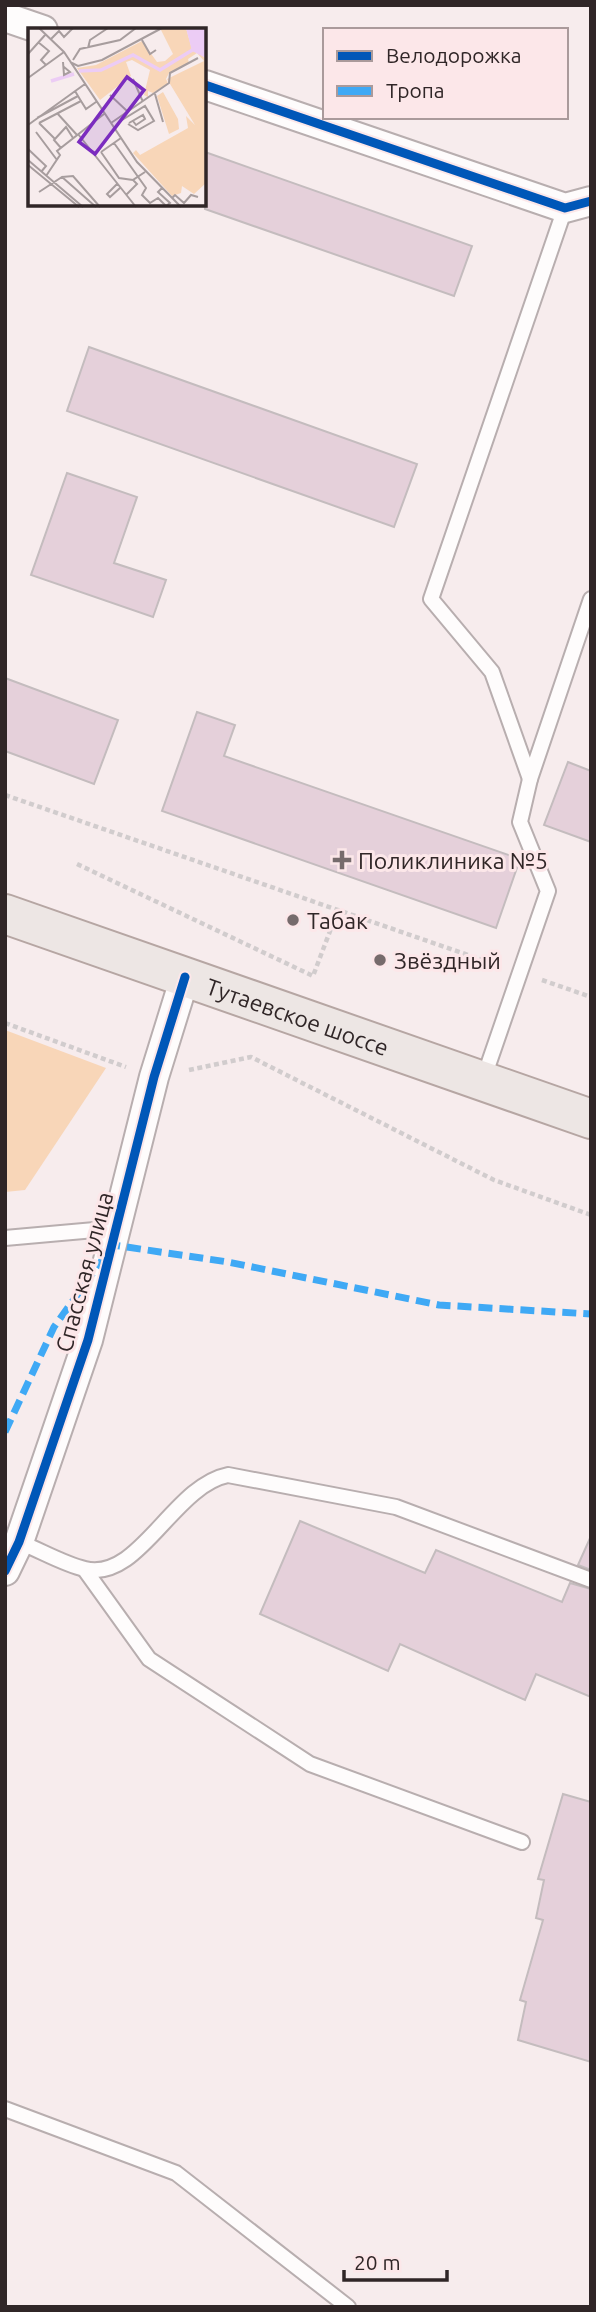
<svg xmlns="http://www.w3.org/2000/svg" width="596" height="2312" viewBox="0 0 596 2312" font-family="Ubuntu,sans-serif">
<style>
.green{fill:#f8d6b8}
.building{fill:#e5d0da;stroke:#c4bcbe;stroke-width:2}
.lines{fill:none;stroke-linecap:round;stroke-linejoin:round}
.service-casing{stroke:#b8aeaf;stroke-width:18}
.minor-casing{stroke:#b8aeaf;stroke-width:32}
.primary-casing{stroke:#b6a6a3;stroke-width:42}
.path{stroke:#d1cccd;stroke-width:4.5;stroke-dasharray:5 3.5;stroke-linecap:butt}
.service{stroke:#fefcfc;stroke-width:14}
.minor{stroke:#fefcfc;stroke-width:28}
.primary{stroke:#ede6e4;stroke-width:38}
.quiet{stroke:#3fa9f5;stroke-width:7;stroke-dasharray:14 7;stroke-linecap:butt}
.cycleway-casing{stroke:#fce7e9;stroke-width:13}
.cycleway{stroke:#0057b8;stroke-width:9}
.poi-dot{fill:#766b6c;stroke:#fce7e9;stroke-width:2.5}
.labels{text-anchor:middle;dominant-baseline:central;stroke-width:6;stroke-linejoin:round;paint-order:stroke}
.poi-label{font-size:23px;fill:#302627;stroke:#fce7e9;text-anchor:start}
.street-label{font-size:23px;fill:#302627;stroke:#fce7e9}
.inset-river{fill:none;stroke:#ecccf5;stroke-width:3.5}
.inset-road{fill:none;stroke:#a79d9e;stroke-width:2}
.view{fill:#7b2cbf;fill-opacity:0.15;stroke:#7b2cbf;stroke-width:3.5}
.inset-edge{fill:none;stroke:#302627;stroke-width:3.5}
</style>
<rect width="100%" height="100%" fill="#f7eced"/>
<path class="green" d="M5,1030L106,1068L25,1190L5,1192Z"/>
<g class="building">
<path d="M205,152L472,246L454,296L205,209Z"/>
<path d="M89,347L417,464L394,527L67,411Z"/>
<path d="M67,473L137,497L114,563L166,580L153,617L31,575Z"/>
<path d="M5,678L118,720L94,784L5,751Z"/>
<path d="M197,712L235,725L224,756L520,859L496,928L162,811Z"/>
<path d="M568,762L591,771V842L544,825Z"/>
<path d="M300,1521L425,1573L436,1550L562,1602L570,1583L591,1589V1697L536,1674L525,1700L400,1644L388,1671L260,1614Z"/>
<path d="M591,1536V1570L578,1565Z"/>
<path d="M563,1794L591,1802V2062L518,2040L526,2002L520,2000L543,1920L536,1918L544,1880L538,1879Z"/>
</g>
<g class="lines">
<defs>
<g id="service">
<path d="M530,779L492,672L431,599L565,208"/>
<path d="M483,1080L548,891L520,822L530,779L591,599"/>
<path d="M5,1238L117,1228"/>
<path d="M19,1542C40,1550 63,1564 85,1569C139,1582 173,1486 228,1475L396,1507L591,1580"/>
<path d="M85,1570L149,1659L310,1764L522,1842"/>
<path d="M5,2109L176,2173L348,2307"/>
</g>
<g id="minor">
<path d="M5,17L43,30"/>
<path d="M205,85L565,208L591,201"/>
<path d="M5,1571L19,1542L88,1340L154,1077L185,977"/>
</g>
<g id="primary">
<path id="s1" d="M5,914L591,1119"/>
</g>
</defs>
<use href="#service" class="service-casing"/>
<use href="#minor" class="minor-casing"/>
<use href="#primary" class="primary-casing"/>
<g class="path">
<path d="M5,795L497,965"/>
<path d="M77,864L313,976L338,910"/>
<path d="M542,980L591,997"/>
<path d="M5,1023L126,1067"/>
<path d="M189,1070L251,1057L494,1180L591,1215"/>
</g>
<use href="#service" class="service"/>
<use href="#minor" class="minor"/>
<use href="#primary" class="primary"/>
<path class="quiet" d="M5,1432L54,1327L113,1245L228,1262L439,1305L591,1314"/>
<defs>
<g id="cycleway">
<path d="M205,85L565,208L591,201"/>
<path d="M5,1571L19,1542L88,1340L154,1077L185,977"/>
</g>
</defs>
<use href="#cycleway" class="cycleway-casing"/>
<use href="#cycleway" class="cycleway"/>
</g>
<g class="poi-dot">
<path d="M338.5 849.5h7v7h7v7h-7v7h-7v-7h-7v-7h7z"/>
<circle cx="293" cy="920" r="7"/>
<circle cx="380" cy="960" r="7"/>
</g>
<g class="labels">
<g class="poi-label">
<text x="358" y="860">Поликлиника №5</text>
<text x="307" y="920">Табак</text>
<text x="394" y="960">Звёздный</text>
</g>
<g class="street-label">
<text stroke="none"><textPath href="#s1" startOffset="310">Тутаевское шоссе</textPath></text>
<text transform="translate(84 1272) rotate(-75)">Спасская улица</text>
</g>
</g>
<g transform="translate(28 28)">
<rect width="178" height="178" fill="#f7eced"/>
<path d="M132,0H158L164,21L178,30V155L166,166L154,158L153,165L144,168L105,125L108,122L112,127L160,100L158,88L167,97L139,51L176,33L169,25L160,31L161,35L141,45L138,51L140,55L125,65L120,63V69L116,67L122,42L104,32L98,34L103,48L72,72L49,40L68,37L114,13L129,34L137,33L145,26ZM135,64L150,91L151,101L141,106L129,68Z" fill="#f8d6b8"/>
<path d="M158,0H178V30L164,23Z" fill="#ecccf5"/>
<path class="inset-river" d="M51,43L73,42L105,27L132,42L166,21M23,53L46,46"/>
<path class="inset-road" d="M11,0L36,24L109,134L153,179M23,11L31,3L36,9L45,0M114,12L122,26L128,22M10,14L21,23L13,32L18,37M60,20L62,12L80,0M0,26L18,6M45,32L52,21L92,12L108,0M35,34L36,47L42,44L36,39M42,34L50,38L74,32L134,0M0,50L36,24M105,51L115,74M127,66L135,94M82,67L99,83M53,73L58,81L68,74M29,85L49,107M9,90L50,68M94,92L117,78L126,93L110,102L100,96M11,95L53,73L47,63M11,95L27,111M83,95L141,55L142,45L170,30M101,95L115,87L117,91L108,97L105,93M0,97L57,56M8,104L29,132M50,106L108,179M86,115L118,160L114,167L122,175L130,170L138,178L142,175L130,164L134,160M33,120L26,112L38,99L45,110M0,121L18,138L13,144M73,124L91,150L105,152M73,124L93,110M0,132L55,179M0,137L51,179M18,148L32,127L29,123L76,86M34,149L45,148L72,179M89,156L79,166L82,169L92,160M11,164L34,149L68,179M98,167L109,156L105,152L117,144M144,170L147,167L156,175L163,167L170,169"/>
<path class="view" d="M99,49L116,62L67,126L51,114Z"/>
<rect width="178" height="178" class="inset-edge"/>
</g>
<rect width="596" height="2312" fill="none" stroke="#302627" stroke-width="14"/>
<rect x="323" y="28" width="245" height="91" fill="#fce7e9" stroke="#aa9a9b" stroke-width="2"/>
<rect x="337" y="51" width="35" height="10" fill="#0057b8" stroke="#aa9a9b" stroke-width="2"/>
<text x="386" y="63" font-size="21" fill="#302627">Велодорожка</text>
<rect x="337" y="86" width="35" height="10" fill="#3fa9f5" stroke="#aa9a9b" stroke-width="2"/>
<text x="386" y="98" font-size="21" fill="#302627">Тропа</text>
<path d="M344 2270v10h103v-10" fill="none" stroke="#302627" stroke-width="3.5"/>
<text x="354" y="2270" font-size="21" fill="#302627" stroke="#fce7e9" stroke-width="5" paint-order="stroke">20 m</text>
</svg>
